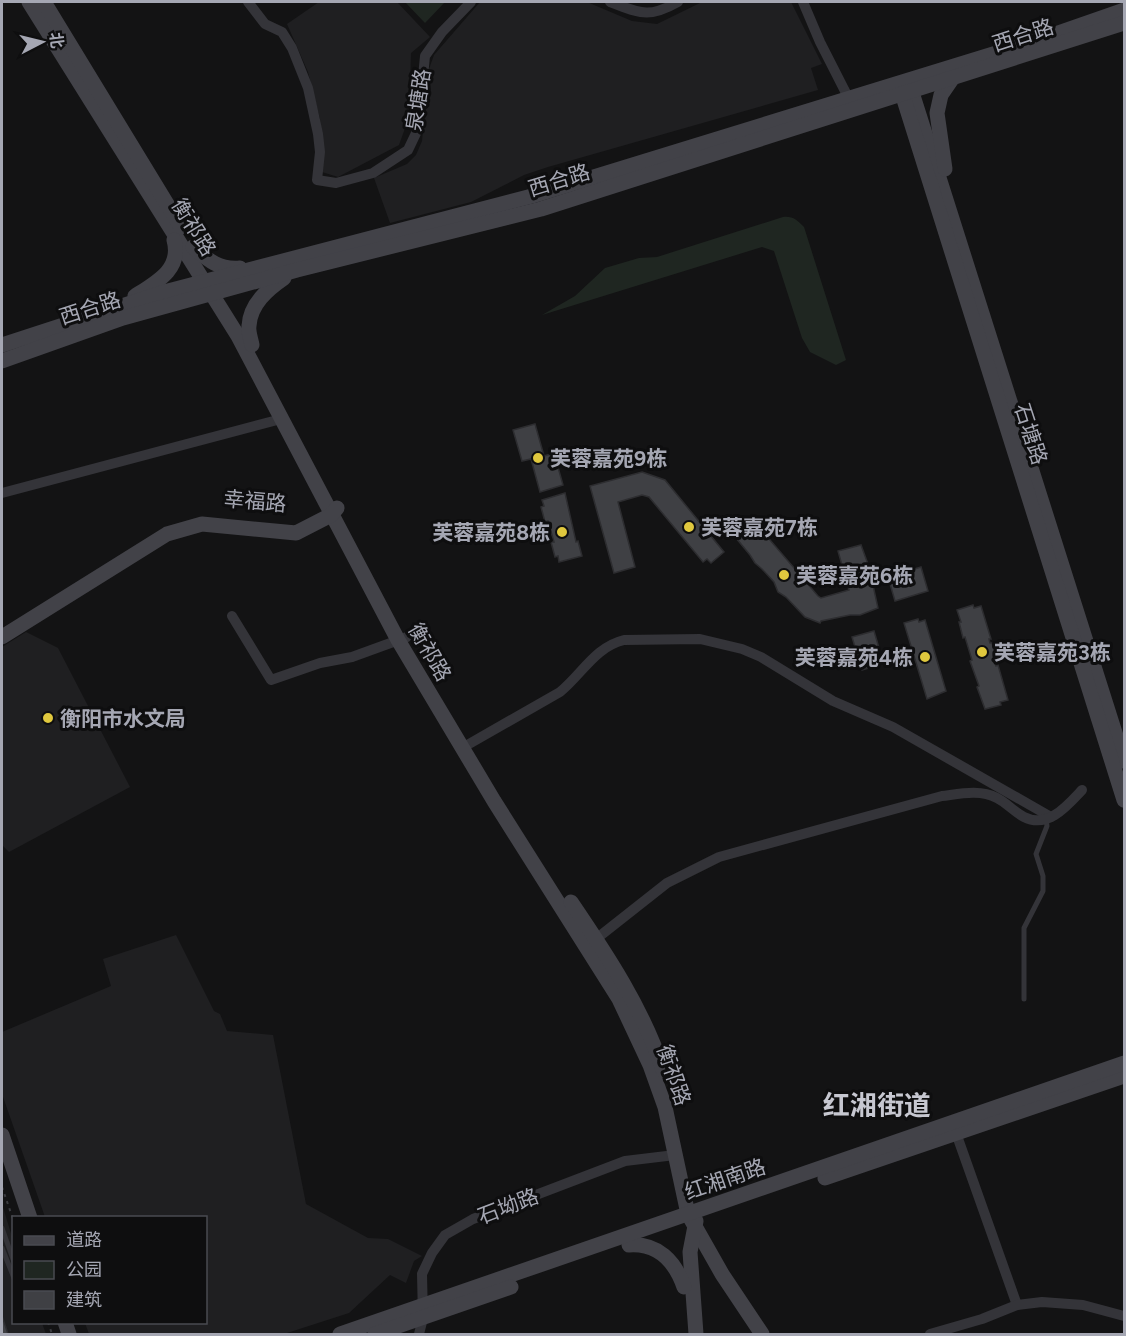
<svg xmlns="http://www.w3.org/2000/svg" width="1126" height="1336" viewBox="0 0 1126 1336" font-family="Figtree,'Noto Sans SC',sans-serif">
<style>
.built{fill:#1f1f21}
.green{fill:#1f2621}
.building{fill:#3f4044;stroke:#2d2d30;stroke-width:1.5}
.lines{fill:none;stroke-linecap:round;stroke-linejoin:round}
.path{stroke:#3a3b3f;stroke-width:2;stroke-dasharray:3 4.5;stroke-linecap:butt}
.lane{stroke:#343439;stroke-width:5}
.street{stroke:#343439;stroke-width:10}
.secondary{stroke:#424248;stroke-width:15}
.poi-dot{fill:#e0c83e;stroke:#0e0e0f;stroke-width:2}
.labels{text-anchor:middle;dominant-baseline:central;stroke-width:6;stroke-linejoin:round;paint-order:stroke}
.street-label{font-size:21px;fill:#a5a7b3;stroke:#0e0e0f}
.poi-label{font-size:21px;font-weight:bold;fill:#a5a7b3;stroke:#0e0e0f;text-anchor:start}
.district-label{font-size:27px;font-weight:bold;fill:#c6c7d0;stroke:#0e0e0f}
</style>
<rect width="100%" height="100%" fill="#131314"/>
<g class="built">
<path d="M319,2H397L430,37L411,53L409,117L399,145L338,177L322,172L320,119L308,72L287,24Z"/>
<path d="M480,2H587L632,21L657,24L702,2H791L822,64L811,68L818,90L548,167L524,175L471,202L390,223L374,178L407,164L416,155L422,141L429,69L434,55Z"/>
<path d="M26,632L58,648L130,787L9,852L2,845V647Z"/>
<path d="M176,935L214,1011L220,1014L227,1031L273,1035L306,1204L368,1238L388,1239L422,1256L414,1261L406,1283L390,1275L349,1313L284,1334H89L85,1323L206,1322V1218L45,1217L2,1094V1032L111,986L103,959Z"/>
<path d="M2,1204L13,1240L14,1322L42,1323L46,1334H2Z"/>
</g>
<g class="green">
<path d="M405,2H445L425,23Z"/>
<path d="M783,217C793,216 797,220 804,227L846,360L836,365L810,352L802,338L774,251L762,247L542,315L575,296L605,268L639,258L657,257Z"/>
</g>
<g class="building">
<path d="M535,424L544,456L554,453L563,485L540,492L531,459L522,461L513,430Z"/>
<path d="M642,472L665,480L724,552L711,563L707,559L703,562L649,497L642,495L618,502L635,567L614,573L590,486Z"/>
<path d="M565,493L576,542L578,541L582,556L559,562L558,556L555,557L551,542H554L548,521L545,522L541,507L544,506L542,500Z"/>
<path d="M758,526L818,596L821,598L849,590L838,551L861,545L869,567L878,608L860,615H850L821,621L820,623L805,617L786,597L778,592L774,582L762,569L755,563L750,555L736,538L748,528L751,532Z"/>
<path d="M921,567L928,591L895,601L888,577Z"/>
<path d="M973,605L974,608L981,606L991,639H989L990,643H992L997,661L995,662L996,666L998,665L1008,700L1000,702L1001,705L985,709L977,687L979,686L970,661L972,660L965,637L963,638L959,622H961L957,610Z"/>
<path d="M918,619L919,622L925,620L946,691L927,699L904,623Z"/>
<path d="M874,631L879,648L868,651L872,667L862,670L852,637Z"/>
<path d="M2,1316L8,1334H2Z"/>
</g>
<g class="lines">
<g class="path">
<path d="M2,1187L14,1222"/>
<path d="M48,1322L52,1334"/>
</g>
<g class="lane">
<path d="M1024,999V928L1043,891V876L1036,854L1047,826L1046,819"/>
<path d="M2,1228L14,1262"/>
<path d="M2,1248L14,1278"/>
</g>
<g class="street">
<path d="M248,2L265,24L282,32L292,48L308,88L318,134L320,152L317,180L336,183L373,173L408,150L418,129L425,56L442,32L471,2"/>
<path d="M610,2C640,13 648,19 678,2"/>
<path d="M803,2L820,42L848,97"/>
<path d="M2,493L281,419"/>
<path d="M232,616L271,680L320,663L352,657L407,637"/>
<path d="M462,748L560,692C582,674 595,647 624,640L700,639L742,649L761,657L833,701L893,727L1051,817"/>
<path d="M596,939L667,883L719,857L942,796C959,794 980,789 997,798C1007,803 1014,812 1024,817C1048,829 1067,806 1082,790"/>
<path d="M956,1133L1017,1305"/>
<path d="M419,1334L423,1318L422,1274L432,1253L445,1235L473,1219L625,1161L675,1155"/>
<path d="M930,1334L982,1319L1017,1305L1042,1302L1083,1305L1124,1316"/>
</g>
<g class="secondary">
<path d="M29,2L238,336L398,640L494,801L619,999L650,1065L665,1107L688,1214L722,1274L762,1334"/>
<path d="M44,2L181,227"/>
<path d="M909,83L1124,761"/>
<path d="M900,87L1124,800"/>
<path d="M945,169L937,113L941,95L952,79"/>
<path d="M193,247C208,260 219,270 240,268"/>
<path d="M135,296C157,282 182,269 174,240"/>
<path d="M2,345L168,291L532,196L1035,41L1124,10"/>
<path d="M252,345C251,339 248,332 249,326C250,304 268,289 284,278"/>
<path d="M2,361L123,318L297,270L541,209L1124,23"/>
<path d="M2,637L167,534L202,524L296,533L331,515L337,508"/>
<path d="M571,902C607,955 643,1009 663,1070"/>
<path d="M2,1135L30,1218"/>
<path d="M825,1178L1124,1076"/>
<path d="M696,1221L690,1252L696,1334"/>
<path d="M629,1245C658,1243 675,1261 684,1287"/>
<path d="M65,1322L69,1334"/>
<path d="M340,1334L1124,1063"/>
<path d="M375,1334L511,1287"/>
</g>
</g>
<g class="poi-dot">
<circle cx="538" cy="458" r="6"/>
<circle cx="689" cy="527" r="6"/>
<circle cx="562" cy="532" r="6"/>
<circle cx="784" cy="575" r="6"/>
<circle cx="982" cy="652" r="6"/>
<circle cx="925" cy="657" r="6"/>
<circle cx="48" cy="718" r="6"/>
</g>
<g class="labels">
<g class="street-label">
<text transform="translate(1023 35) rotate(-18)">西合路</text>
<text transform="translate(418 100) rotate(-81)">泉塘路</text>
<text transform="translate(559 180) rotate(-17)">西合路</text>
<text transform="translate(194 227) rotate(58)">衡祁路</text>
<text transform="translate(90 308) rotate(-18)">西合路</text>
<text transform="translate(1031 434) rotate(72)">石塘路</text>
<text transform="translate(255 501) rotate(5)">幸福路</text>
<text transform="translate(430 652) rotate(60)">衡祁路</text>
<text transform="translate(674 1075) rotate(71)">衡祁路</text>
<text transform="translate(725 1179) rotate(-19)">红湘南路</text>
<text transform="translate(508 1206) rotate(-21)">石坳路</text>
</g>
<g class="poi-label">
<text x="550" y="458">芙蓉嘉苑9栋</text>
<text x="701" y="527">芙蓉嘉苑7栋</text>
<text x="550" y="532" text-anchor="end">芙蓉嘉苑8栋</text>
<text x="796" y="575">芙蓉嘉苑6栋</text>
<text x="994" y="652">芙蓉嘉苑3栋</text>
<text x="913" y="657" text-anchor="end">芙蓉嘉苑4栋</text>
<text x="60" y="718">衡阳市水文局</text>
</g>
<g class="district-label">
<text x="877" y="1105">红湘街道</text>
</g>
</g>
<rect width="1126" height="1336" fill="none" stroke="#a5a7b3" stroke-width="6"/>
<rect x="12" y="1216" width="195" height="108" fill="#0e0e0f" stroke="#4a4b51" stroke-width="1.5"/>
<rect x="24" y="1236" width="30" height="9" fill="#424248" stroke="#4a4b51" stroke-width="1.5"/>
<text x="66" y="1246" font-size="18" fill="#a5a7b3">道路</text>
<rect x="24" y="1261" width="30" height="18" fill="#1f2621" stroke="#4a4b51" stroke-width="1.5"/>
<text x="66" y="1276" font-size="18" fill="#a5a7b3">公园</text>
<rect x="24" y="1291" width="30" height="18" fill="#3f4044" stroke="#4a4b51" stroke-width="1.5"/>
<text x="66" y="1306" font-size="18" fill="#a5a7b3">建筑</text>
<g transform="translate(42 42) rotate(83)" stroke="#0e0e0f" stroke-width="4.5" paint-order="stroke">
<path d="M0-4.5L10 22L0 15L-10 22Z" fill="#a5a7b3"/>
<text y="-9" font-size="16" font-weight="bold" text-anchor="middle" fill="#a5a7b3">北</text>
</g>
</svg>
